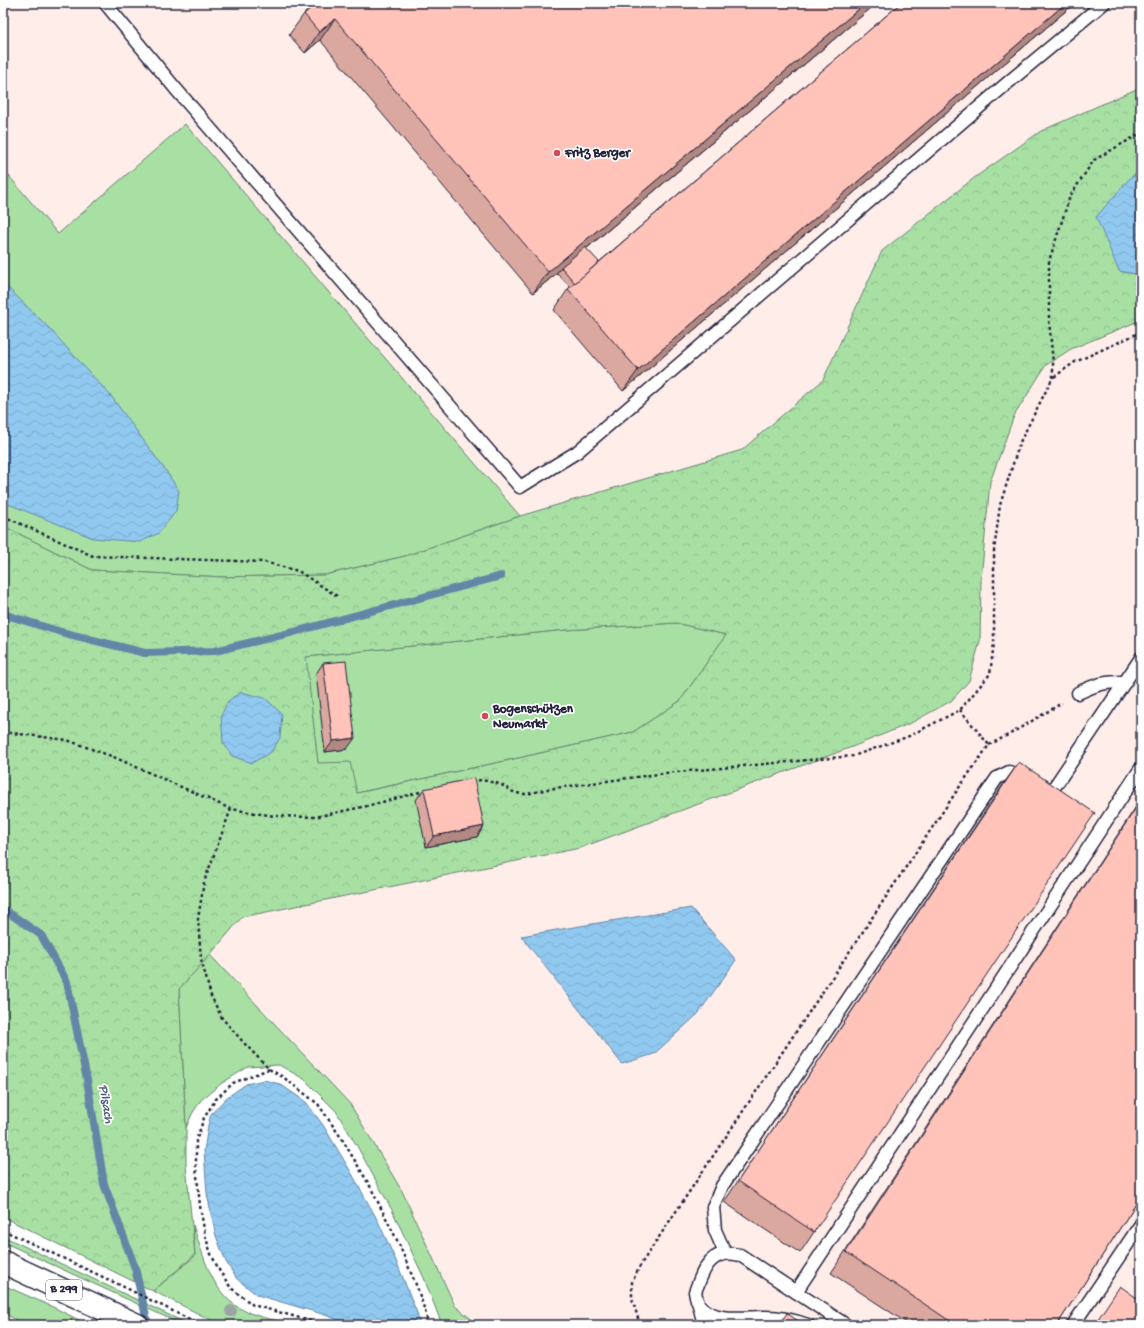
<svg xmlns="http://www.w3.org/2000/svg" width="1144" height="1328" viewBox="0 0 1144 1328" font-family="'Gochi Hand',sans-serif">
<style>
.built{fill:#ffedea}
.grass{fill:#a8e0a4;stroke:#658170}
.forest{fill:url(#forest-crowns);stroke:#658170;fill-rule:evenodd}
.water{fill:url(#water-waves);stroke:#6486a7}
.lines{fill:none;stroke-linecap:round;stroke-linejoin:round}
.stream{stroke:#6486a7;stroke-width:8}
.service-casing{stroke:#22223b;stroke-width:15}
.primary-casing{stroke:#22223b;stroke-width:25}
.path{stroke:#22223b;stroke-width:2.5;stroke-dasharray:3 3;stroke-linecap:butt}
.service{stroke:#fff;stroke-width:12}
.primary{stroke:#fff;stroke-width:22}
.tree{fill:#9ba5a4}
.wall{fill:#dba8a0;stroke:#22223b}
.shaded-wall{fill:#b28882;stroke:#22223b}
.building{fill:#ffc3ba;stroke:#22223b}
.poi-dot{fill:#d1495b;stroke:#fff;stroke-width:1.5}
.labels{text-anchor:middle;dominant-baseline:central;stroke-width:3.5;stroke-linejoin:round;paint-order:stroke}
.shield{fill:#fff;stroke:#646476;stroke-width:1}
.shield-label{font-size:12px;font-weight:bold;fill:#22223b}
.poi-label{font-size:13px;font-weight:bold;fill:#22223b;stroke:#fff;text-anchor:start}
.water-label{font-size:14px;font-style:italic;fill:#485c7a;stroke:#fff}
</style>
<defs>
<pattern id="forest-crowns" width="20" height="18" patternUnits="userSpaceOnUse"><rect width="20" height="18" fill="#a8e0a4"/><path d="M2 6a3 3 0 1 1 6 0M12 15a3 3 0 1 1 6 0" fill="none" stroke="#90c08e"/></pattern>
<pattern id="water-waves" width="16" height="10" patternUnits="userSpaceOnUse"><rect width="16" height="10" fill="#90c8ef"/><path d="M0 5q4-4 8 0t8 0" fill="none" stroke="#7cacce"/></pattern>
</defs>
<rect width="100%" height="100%" fill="#fff"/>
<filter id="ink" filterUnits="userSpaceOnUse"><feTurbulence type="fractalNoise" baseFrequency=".025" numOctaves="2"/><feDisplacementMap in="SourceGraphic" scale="8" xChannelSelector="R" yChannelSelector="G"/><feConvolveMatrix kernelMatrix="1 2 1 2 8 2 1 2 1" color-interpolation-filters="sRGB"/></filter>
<g filter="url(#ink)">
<g class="built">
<path d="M3,3H1141V87L1121,96L882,251L823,380L742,450L520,516L185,125L58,235L3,169Z"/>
<path d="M1141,320V1325H479L455,1306L402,1191L350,1104L210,955L242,917L580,848L852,747L911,723L969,681L980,641L981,580L990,482L1014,416L1045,365L1071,349Z"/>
</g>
<g class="grass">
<path d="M185,124L520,516L405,556L325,575L223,577L92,570L3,526V169L58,234Z"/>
<path d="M676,623L726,635L680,701L633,732L514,759L356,793L318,764L305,657L566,630Z"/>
<path d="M210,955L350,1104L402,1191L455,1306L479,1325H442L424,1278L392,1210L357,1146L336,1111L304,1079L279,1065L248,1067L222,1083L201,1100L192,1114L186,1128L179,989Z"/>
<path d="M193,1225C204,1257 212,1296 245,1311C261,1318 279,1321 295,1325H226L209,1319L153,1291L195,1256Z"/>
<path d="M3,1236L28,1248L190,1325H183L3,1242Z"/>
<path d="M3,1285L53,1307L89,1325H26L3,1313Z"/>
</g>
<path class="forest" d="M1141,87V171L1130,178L1119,271L1141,275V320L1071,349L1046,365L1014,416L990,482L981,580L980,641L969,681L951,701L911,723L852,747L580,848L242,917L210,955L179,989L186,1128V1165L195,1255L153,1291L3,1217V526L92,570L223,577L325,575L405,556L520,516L742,450L823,380L882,251L974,178L1041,131ZM676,623L726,635L680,701L633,732L514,759L357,793L350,762L318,763L306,657L566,630Z"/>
<g class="water">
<path d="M1141,171V275L1119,271L1096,217L1130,178Z"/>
<path d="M3,283L48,327L111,396L166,471L179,491L176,511L159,533L140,542L93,538L3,502Z"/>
<path d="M241,692L265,698L282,714L280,738L271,752L252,763L232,756L223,742L221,716L228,701Z"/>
<path d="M691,908L736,960L698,1014L654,1054L622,1064L521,936L586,925Z"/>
<path d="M264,1080L280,1084L306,1102L323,1125L351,1172L378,1221L397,1263L417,1313L420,1325H353L322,1314L257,1295L237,1279L226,1262L216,1236L207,1194L204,1151L208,1125L211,1114L226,1098L246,1084Z"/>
</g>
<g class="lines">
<g class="stream">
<path d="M3,614L61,632L145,653L215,651L294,632L501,576"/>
<path d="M3,909L41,935L67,982L87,1080L104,1184L135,1268L148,1325"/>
</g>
<defs>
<g id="service">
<path d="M105,3L175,88L520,487L577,452L1011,80L1104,3"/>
<path d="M1078,693C1097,684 1104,682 1125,682"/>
<path d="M1044,788L1051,792L1141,658"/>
<path d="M725,1253L715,1230L713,1207L722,1186L997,778L1009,772L1027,778"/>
<path d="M796,1292L1141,768"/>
<path d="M699,1305L704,1325"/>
<path d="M808,1325C796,1321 781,1317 768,1317C746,1316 718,1324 700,1306C697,1303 696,1296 695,1292C701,1277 706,1257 724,1254C729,1253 735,1254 740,1255L846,1325"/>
<path d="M1073,1325L1141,1224"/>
</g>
<path id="primary" d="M3,1262L137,1325"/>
</defs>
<use href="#service" class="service-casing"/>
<use href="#primary" class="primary-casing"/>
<g class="path">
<path d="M1054,377L1075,362L1141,332"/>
<path d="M3,516L93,556L264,562L298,571L337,596"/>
<path d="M3,732L67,740L116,758L231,809L274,816L315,817L367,806L424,791"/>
<path d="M989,745L1010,734L1062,703"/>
<path d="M472,781L482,780L500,784L515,793L527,794L548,789L666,773L853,756L907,737L960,710L990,674L994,643V551L1000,505L1020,442L1053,377V363L1049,320V261L1070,196L1094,160L1141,133"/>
<path d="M231,809L204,882L198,919L201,959L211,996L222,1018L244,1043L269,1069L283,1077L318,1104L342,1139L370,1186L398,1242L417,1287L426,1314L428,1325"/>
<path d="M269,1069L233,1083L216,1099L204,1118L196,1141V1166L200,1206L205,1235L211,1254L219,1270L231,1288L253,1305L325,1325"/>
<path d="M3,1230L122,1286L201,1325"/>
<path d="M640,1325L632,1298V1282L641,1264L956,792L989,745L960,710"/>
</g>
<use href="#service" class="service"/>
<use href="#primary" class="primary"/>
</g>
<circle class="tree" cx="231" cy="1311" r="6"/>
<g class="wall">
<path d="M315,3H874L871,8L586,249L599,262L901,3H1075L623,391L554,310L568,289L570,287L557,273L533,293L320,40L305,53L289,35L304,14L316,4Z"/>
<path d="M323,663L347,749L325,752L316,674Z"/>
<path d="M1019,762L814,1232L800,1253L724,1202L1004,783Z"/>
<path d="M424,789L484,826L477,837L426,847L416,800Z"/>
<path d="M1141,799V1196L1057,1325H910L831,1273Z"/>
</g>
<g class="shaded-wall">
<path d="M866,3H874L871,8L562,269L561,267L557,273L533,293L548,272Z"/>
<path d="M1066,3H1075L623,391L638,370Z"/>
<path d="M335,19L320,40L305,53L319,32Z"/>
<path d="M355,738L347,749L325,752L333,741Z"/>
<path d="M484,826L477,837L426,847L434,836Z"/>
</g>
<g class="building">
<path d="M317,3H866L548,272L335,19L319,32L304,14Z"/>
<path d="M901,3H1066L638,370L568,289Z"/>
<path d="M585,247L599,262L575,283L561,267Z"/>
<path d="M346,661L355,738L333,741L323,663Z"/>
<path d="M1019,762L1095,813L814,1232L738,1181Z"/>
<path d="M474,778L484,826L434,836L424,789Z"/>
<path d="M1141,800V1196L1057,1325H956L846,1252Z"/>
<path d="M1120,1286L1141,1301V1317L1136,1325H1094Z"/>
<path d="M787,1313L804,1325H779Z"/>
<path d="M1141,1317V1325H1136Z"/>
</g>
</g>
<g class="poi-dot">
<circle cx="557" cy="153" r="4"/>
<circle cx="485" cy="716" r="4"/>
</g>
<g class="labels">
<rect class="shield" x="46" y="1280" width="36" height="20" rx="3"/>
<g class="shield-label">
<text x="64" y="1290">B 299</text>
</g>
<g class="poi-label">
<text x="565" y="153">Fritz Berger</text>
<text x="493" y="709">Bogenschützen<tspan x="493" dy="15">Neumarkt</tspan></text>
</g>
<g class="water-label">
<text transform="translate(105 1104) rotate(81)">Pilsach</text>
</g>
</g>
<rect width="1144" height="1328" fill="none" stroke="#fff" stroke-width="16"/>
<rect x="8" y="8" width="1128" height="1312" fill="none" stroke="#22223b" stroke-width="1.5" filter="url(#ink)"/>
</svg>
